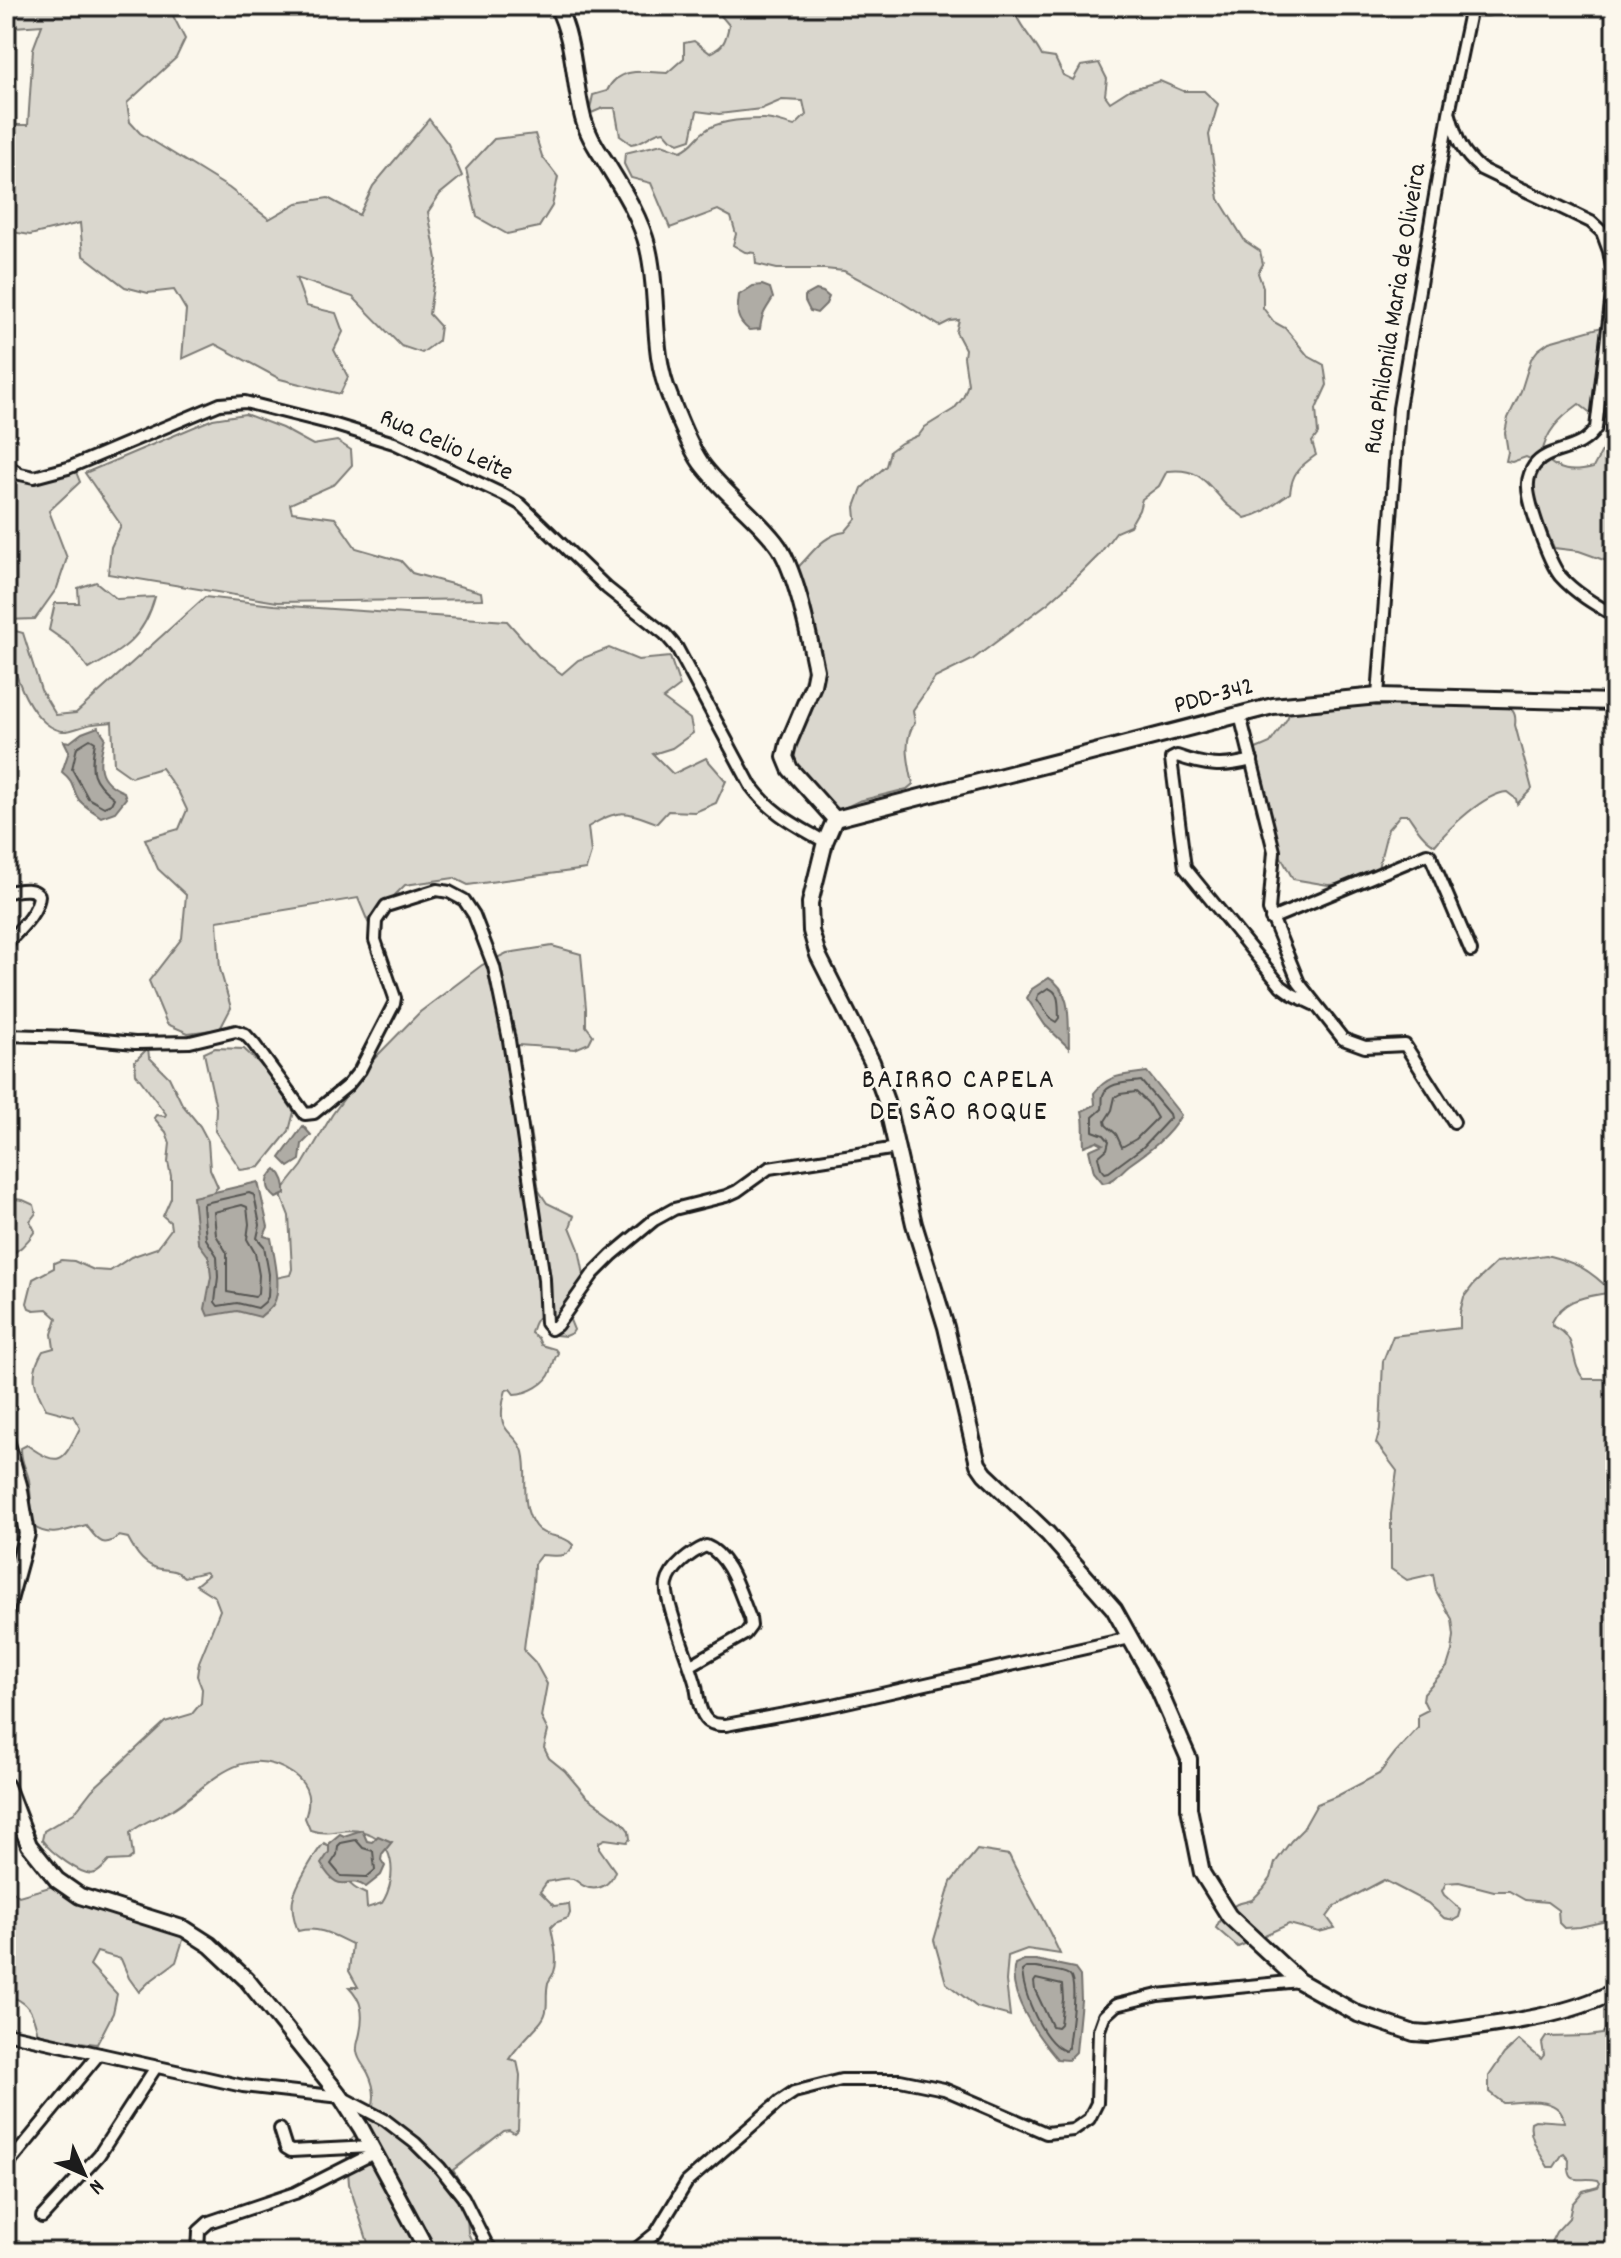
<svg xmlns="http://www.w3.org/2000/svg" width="1621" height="2258" viewBox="0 0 1621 2258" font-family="Dekko,sans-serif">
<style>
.green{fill:#dad7ce;stroke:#7b7a75;stroke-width:2}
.water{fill:#afaca5;stroke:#74726e;stroke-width:2}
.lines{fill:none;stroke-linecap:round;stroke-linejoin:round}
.shore{stroke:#575653;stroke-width:2}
.street-casing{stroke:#1c1c1c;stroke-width:16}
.secondary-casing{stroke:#1c1c1c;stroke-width:20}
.street{stroke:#fbf7ec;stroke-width:10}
.secondary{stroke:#fbf7ec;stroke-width:14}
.labels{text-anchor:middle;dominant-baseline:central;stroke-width:6;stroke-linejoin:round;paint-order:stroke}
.street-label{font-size:26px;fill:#1c1c1c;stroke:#fbf7ec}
.neighbourhood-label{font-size:28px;letter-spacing:2px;fill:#1c1c1c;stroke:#fbf7ec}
</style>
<rect width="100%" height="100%" fill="#fbf7ec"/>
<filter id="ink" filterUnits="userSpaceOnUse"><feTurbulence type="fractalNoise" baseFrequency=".0125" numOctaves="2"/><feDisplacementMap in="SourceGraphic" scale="16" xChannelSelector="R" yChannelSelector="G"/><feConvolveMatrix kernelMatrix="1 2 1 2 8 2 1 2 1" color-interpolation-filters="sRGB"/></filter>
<g filter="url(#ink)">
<g class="green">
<path d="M6,6H168L185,39L176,58L127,103L130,122L140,133L229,188L269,219L297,203L328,198L359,215L373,186L429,119L448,144L462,176L440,194L428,212L437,259L429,314L440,326L438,341L422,353L401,346L353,297L296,278L306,306L336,313L343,332L334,350L348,377L340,394L280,379L215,344L182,359L186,310L174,290L148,293L125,287L83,255L80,223L30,235L6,231V128L8,125H28L33,49L42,25L14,27L6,33Z"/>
<path d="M718,6H1022L1016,15C1023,31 1034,40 1042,56L1055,58L1063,75L1073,80L1081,66L1099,63L1107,79L1105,95L1110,102L1129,90L1160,81L1183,91H1204L1218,104L1209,135L1219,199L1245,241L1260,251L1263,264L1258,273L1263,287V308L1274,322L1285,328L1308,356L1324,365L1327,385L1316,409L1318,434L1312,442L1316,455C1299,467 1292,473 1290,493C1272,504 1267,513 1245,518C1239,513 1231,509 1225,503C1206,482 1199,467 1167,471L1159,486L1142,499L1139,510L1130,526L1116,532L1098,556L1075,579L1048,603L972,660L935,678L913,710L915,723C902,739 909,765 913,784L907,789L859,801L836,812L793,765L791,753L819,681L794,571C811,556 821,535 845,532L856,519L855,507L862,488L886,466L890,451L901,443L919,435L925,427L954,409L963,398L968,384L964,357L965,349L956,332L959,320L950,321L940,326L893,297L844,271L825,269H777L756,264L755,253L745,252L733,245L736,234L731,217L718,210L670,228L651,183L631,178L624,164L625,153L662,144L681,151C696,144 694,138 706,130C720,120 745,119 763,119C773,119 785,124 795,126L806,115L803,101L782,100L761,109L719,114L697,111L691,139L679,143L671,139L664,131C649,133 647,142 631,144L620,136L615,108H603L589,114L593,95L607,91C618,66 645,72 667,73L684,58V43L694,41L710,53C724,47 726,40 729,25L717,11Z"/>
<path d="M535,134L542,156L558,177L552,206L539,227L507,234L477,217L466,169L494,139Z"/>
<path d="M1615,303V379L1604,389L1592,414L1579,404C1560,418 1545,432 1542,455C1558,472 1572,473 1593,468L1603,449L1604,437L1615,432V564L1579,551L1554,548L1529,489L1533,460L1526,457L1512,462L1506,461L1508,452L1505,433L1508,418L1521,391L1531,359L1538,350L1549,342L1602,327Z"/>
<path d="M245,414L282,428L313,445L337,441L351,450L352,465L335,484L290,504L292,512L335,518L356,548L401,561L412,573L481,592L482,599L277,602L108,574L111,547L121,525L85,473L213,419Z"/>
<path d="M76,472L80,482L49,511L67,558L57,588L35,619L6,620V473C32,487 49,479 76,472Z"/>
<path d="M96,582L117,599L155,597C144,637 124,650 89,669L69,644L49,630L55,603H79L78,588Z"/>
<path d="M205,597L274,605L507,621L539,657L562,674L578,660L609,648L638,660L670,657L680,686L663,699L690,719L693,733L672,748L653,754L673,774L706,758L726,781L716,803L695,812L668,811L657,823C625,811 618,808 588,827L591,853L586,869L468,885L454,878L405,885L368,922L358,898L217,921L220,969L231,1008L220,1029L188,1033L167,1024L149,981L182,938L186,895L158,869L145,839L179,829L187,810L179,793L161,768L131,777L114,765L112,722C106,723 99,723 93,724C83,725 72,732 62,731C29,726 5,659 12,630L23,633L41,690L56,715L76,713Z"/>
<path d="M1350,695L1376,706L1403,704L1417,700L1472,706L1500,702C1511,708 1517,711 1515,725L1532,789L1517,804L1516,799L1507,792C1484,794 1450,827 1435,845C1423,839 1415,825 1408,815H1400L1388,829L1378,868L1371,875L1347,884L1328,885L1293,879L1274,844L1257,801L1256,749L1270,743L1287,719L1292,707Z"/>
<path d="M552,946L581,954L586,1008V1026L593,1035L589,1043L575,1049L518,1045L514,1049L517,1081L530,1130L539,1191L547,1203L574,1216L570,1227L579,1249L584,1275L581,1293L568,1315L574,1330L572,1333L565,1336L556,1335L541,1315C535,1319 533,1326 531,1333L538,1338L541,1345L555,1349L558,1353C553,1360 554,1364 551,1371C547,1384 527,1394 514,1394L510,1389L506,1390C503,1399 499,1419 505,1427C511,1437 520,1440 523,1452C529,1476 519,1504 535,1526C544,1539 563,1533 573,1545C568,1560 555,1555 541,1555L534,1564C534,1592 527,1620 524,1649L526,1653L535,1662L547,1684L541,1717L548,1731L544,1748L549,1758L565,1771L586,1796L623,1823L629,1831L630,1839L627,1842L605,1839L599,1842V1848L615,1871C611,1884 598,1893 584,1886C581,1885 576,1880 573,1879C565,1877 555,1880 547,1882L540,1892L554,1906L569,1904L570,1913L568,1918L555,1923L551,1927C553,1941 559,1959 554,1972C554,1973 548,1982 548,1983C544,2000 552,2010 538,2025C528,2036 517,2047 509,2059L517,2061L520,2075L518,2129L514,2133L509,2130L504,2131L453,2170L466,2193L468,2233L475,2248L490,2252H371L349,2184L346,2144C368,2124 383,2103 368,2073C364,2065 358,2061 357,2051C356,2045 359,2039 360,2033C364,2014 362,2000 349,1987H358L349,1971L352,1944C333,1935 320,1926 298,1931C288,1904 292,1894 306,1870C312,1860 316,1852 324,1843L337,1851C343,1874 343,1884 366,1894L367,1908L382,1903C398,1878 396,1838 360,1831C342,1827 332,1837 310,1830L305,1818C311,1801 310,1786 293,1774C246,1742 215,1779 179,1805C163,1817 145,1819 130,1833L133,1856L128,1860L109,1861C105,1865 100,1872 95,1873C82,1878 49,1850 42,1840L44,1831L74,1813L92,1790L165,1722L192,1714L201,1703L202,1689L197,1676L199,1662L220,1610L215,1597L196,1585L208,1575L205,1572L184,1577C174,1567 166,1572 154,1567C141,1562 134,1549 128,1538L119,1536C102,1550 97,1539 86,1525C67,1530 50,1539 33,1526C31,1511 31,1495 29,1480C26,1467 21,1464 21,1448L27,1445C61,1469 63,1461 80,1428L73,1416L46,1409C34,1388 29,1373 43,1351L54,1348L52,1334L57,1318L47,1309L34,1310L29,1308L27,1303L33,1279L54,1268V1263L61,1260L74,1261L94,1270L110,1271L131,1257L157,1248L171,1229L170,1222L163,1216L171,1198V1176L168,1162L170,1143L166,1132L154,1118L156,1115L165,1116L166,1114L136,1074L135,1061L148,1048L149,1057L169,1077L182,1104L200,1126L208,1141L210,1169L218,1187L213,1192L223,1226L276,1278L290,1275L292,1269L289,1216L282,1198V1191L302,1166L332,1115L369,1064L420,1012L482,965L507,953Z"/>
<path d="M215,1048L244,1049L263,1067L294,1112L289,1131L260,1167L241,1170L215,1131L216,1108L204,1053Z"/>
<path d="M6,1198L23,1200L34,1205L36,1213L30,1221L35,1231C28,1242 18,1252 6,1257Z"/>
<path d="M1546,1255C1577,1263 1589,1269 1612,1292C1587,1297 1564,1297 1552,1322L1553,1326C1580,1337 1568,1361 1584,1379H1615V1921L1611,1920L1580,1927L1564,1928L1559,1923L1558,1910L1547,1902L1525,1900L1509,1891H1494L1459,1882L1446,1883L1442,1891L1444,1895L1461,1910L1459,1917L1454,1920L1444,1918L1428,1903L1384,1880L1335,1906L1327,1917L1335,1928L1319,1932L1289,1924L1238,1947L1216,1928L1223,1913L1237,1904L1252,1900L1263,1889L1271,1878L1275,1863L1291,1841L1303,1829L1317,1804L1337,1796L1379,1774L1395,1753L1418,1728V1715L1428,1710L1423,1700L1424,1693L1447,1667L1452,1651L1454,1636L1452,1619L1436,1591L1433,1574L1407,1580L1391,1569V1514L1397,1471L1376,1443L1380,1429L1383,1361L1393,1336L1460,1328V1312L1464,1297L1474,1284L1497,1262Z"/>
<path d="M977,1850L1009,1855C1025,1889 1045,1920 1060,1954L1027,1949L1008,1956L1006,1981L1010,2016L977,2007L946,1983L934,1940L951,1882Z"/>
<path d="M6,1885L19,1896L53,1886L72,1901L184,1937L176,1962L149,1982L139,1992L129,1978L121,1959L97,1952L90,1965L117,1994L113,2013L97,2044L52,2039L38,2035C34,2015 29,1999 6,1996Z"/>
<path d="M1615,2024V2252H1546L1556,2232L1569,2218L1572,2204L1583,2191L1598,2187L1600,2183L1598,2180C1579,2176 1567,2188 1569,2160L1564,2154L1562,2155L1554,2167H1548C1540,2153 1528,2138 1531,2122L1535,2120L1564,2122C1561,2095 1524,2102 1503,2103L1489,2092V2076L1504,2054L1519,2040L1541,2059L1544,2055L1542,2043L1546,2037L1588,2036L1602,2034L1608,2026Z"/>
</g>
<g class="water">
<path d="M762,285L770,288L773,298C765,311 762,313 760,329L749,330C735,319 737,311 739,295L753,286Z"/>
<path d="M816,290L823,292L829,297L826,304L817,313L810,311L805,301V296Z"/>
<path d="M98,727L105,737C98,764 95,780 124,792L126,798L115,812L101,817C93,811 85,807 79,800C71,788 76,783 62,772L69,751L64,741L70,742L82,733Z"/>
<path d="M1049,978C1073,991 1068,1023 1069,1048L1045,1025L1027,998L1032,989Z"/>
<path d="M1147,1072L1181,1115C1169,1137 1149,1151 1129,1165C1120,1172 1115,1182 1103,1183L1094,1172L1089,1150L1103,1144L1097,1141L1084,1146C1083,1133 1085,1123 1082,1111L1095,1105L1094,1093C1110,1073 1123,1076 1147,1072Z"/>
<path d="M303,1126L311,1135L302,1144L300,1160L289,1167L280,1158Z"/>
<path d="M276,1169C283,1176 286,1184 285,1194L276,1198C265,1189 265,1178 276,1169Z"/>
<path d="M258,1182L268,1227L264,1236L271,1238C274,1256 282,1287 274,1303C271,1309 265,1312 260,1317L237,1311L208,1316L205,1309L211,1277L209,1257L198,1242L193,1197Z"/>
<path d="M362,1830L367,1841L372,1842L378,1836L392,1842L382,1854L381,1860L385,1866L381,1875L366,1887C345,1873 342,1899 321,1864L329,1852V1843L340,1834L344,1836Z"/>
<path d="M1024,1960H1036L1074,1968L1080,1976L1081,2000L1076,2052L1068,2060L1057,2059C1039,2038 1006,1994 1015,1964Z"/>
</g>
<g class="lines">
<g class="shore">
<path d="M90,739L95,742C90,771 90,780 114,798L111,804L104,807L88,798L72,769L77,747Z"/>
<path d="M1048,988C1061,992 1058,1007 1059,1018L1056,1022L1051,1019L1037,999L1038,995Z"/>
<path d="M1141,1081L1169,1114L1170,1118L1143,1147L1109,1172L1105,1173L1101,1168L1098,1157L1107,1149L1109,1141L1104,1135L1093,1131V1117L1102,1109C1103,1104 1102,1099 1103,1095C1108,1081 1130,1083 1141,1081Z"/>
<path d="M1136,1092L1148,1103L1157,1118L1136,1139L1122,1147L1116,1134L1106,1125L1105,1121L1112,1110L1115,1097L1120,1094Z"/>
<path d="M249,1193L254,1195L260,1225L257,1238L264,1246L269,1274L268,1297L265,1302L258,1308L237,1303L218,1306L215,1302L218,1277L217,1256L206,1239L203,1205L205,1203Z"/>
<path d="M242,1205L247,1207L249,1224L247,1239L255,1253L259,1275L258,1293L255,1297L227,1292V1253L216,1235L214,1212Z"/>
<path d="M356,1840L363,1848L373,1851L375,1870L367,1877L341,1876L331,1864L337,1855L338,1846L341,1843Z"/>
<path d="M1036,1968C1045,1970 1062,1970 1069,1975C1079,1982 1069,2035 1068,2048L1065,2051C1042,2042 1024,1995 1022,1971L1026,1968Z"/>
<path d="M1036,1979L1062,1985L1063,1999L1060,2024L1057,2027L1052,2026L1035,1990L1034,1982Z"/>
</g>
<defs>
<g id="street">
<path d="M1471,7L1487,9L1499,6"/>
<path d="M1450,115C1457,140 1461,152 1481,169L1591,222L1602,232L1609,251L1614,278L1596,428C1580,454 1548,446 1534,466C1531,470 1528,478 1528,483C1526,500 1549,562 1560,576C1575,593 1596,605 1615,616"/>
<path d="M6,465L20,474L34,477L68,468L220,404L245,402L332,424L394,443L504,495L520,504L607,588L665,634L677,648L751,786C772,814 796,825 825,842"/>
<path d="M1378,696L1399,408L1449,113L1471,7"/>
<path d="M1240,715L1274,851L1269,910L1299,983L1343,1039L1365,1047L1405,1045L1454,1122"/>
<path d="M1252,760C1223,768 1205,766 1177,756L1171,759L1185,868L1281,986L1292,994L1313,1004"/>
<path d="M6,892C17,891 31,886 39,895C38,914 18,931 6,944"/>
<path d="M1271,919L1427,854L1430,855L1471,951"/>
<path d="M6,1035L72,1037L135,1043L190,1042L236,1031L245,1034L254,1044L305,1114L314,1113L348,1085L360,1070L394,1004L395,998L375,940L376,921L386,906L437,890L449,892L464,900L474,915L494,967L509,1040L544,1279L546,1323L551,1329L557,1325L593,1274L612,1255L654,1220L674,1209L726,1196L737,1191L769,1168L897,1148"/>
<path d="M691,1665L745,1634L751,1626L750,1618C740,1595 730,1555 706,1546C692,1552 670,1568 667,1584C663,1599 691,1665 696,1686C698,1697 699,1713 708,1721C713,1725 720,1725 726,1725L833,1705L1130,1638"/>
<path d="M6,2033L243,2086L341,2097L385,2120L415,2143L440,2168L463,2197L486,2243L494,2252"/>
<path d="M280,2129L286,2148L291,2151L371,2147"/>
<path d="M6,2167L99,2054"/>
<path d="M42,2217L99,2155L156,2067"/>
<path d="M198,2252L199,2231L209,2222L295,2193L374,2153"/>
<path d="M628,2252L635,2250L656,2233L687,2182L779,2102L794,2092L841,2080H900L944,2089L1046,2133L1073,2130L1089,2119L1097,2103L1099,2030L1104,2016L1116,2005L1158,1995L1299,1981"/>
</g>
<g id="secondary">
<path d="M557,6C575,41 573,80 583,118C587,133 596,148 605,161C622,189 640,216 648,248C660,297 650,351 670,397C678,417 689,446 701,463C723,493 755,515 776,543C796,568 809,637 816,670L813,685L788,744L785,757L790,769L835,819L825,842L810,903L811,931L818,955L872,1062L886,1101L914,1224L946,1327L978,1464L985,1474L1048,1534L1114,1609L1157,1686L1189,1759V1808L1202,1873L1229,1916L1299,1981L1358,2014L1414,2033L1428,2034C1487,2025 1563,2019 1615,1991"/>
<path d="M835,819L1273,706L1378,696L1615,702"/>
<path d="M6,1440L19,1485L27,1534L6,1611"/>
<path d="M6,1786L29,1845L57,1880L80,1896L185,1929L210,1945L247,1980L341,2097L361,2128L428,2252"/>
</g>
</defs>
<use href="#street" class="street-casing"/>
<use href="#secondary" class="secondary-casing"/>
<use href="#street" class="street"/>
<use href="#secondary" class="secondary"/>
</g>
</g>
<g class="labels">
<g class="street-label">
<text transform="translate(1396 309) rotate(-81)">Rua Philonila Maria de Oliveira</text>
<text transform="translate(446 446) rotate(24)">Rua Celio Leite</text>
<text transform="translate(1214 697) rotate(-15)">PDD-342</text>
</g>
<g class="neighbourhood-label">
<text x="959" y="1082">BAIRRO CAPELA<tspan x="959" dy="32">DE SÃO ROQUE</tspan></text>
</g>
</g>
<rect width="1621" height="2258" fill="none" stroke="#fbf7ec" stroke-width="32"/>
<rect x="16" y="16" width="1589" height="2226" fill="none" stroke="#1c1c1c" stroke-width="3" filter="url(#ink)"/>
<g transform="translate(84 2174) rotate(135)" stroke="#fbf7ec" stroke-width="6" paint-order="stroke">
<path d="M0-6L14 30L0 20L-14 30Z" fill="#1c1c1c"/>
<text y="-12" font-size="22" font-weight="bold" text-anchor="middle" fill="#1c1c1c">N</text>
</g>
</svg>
